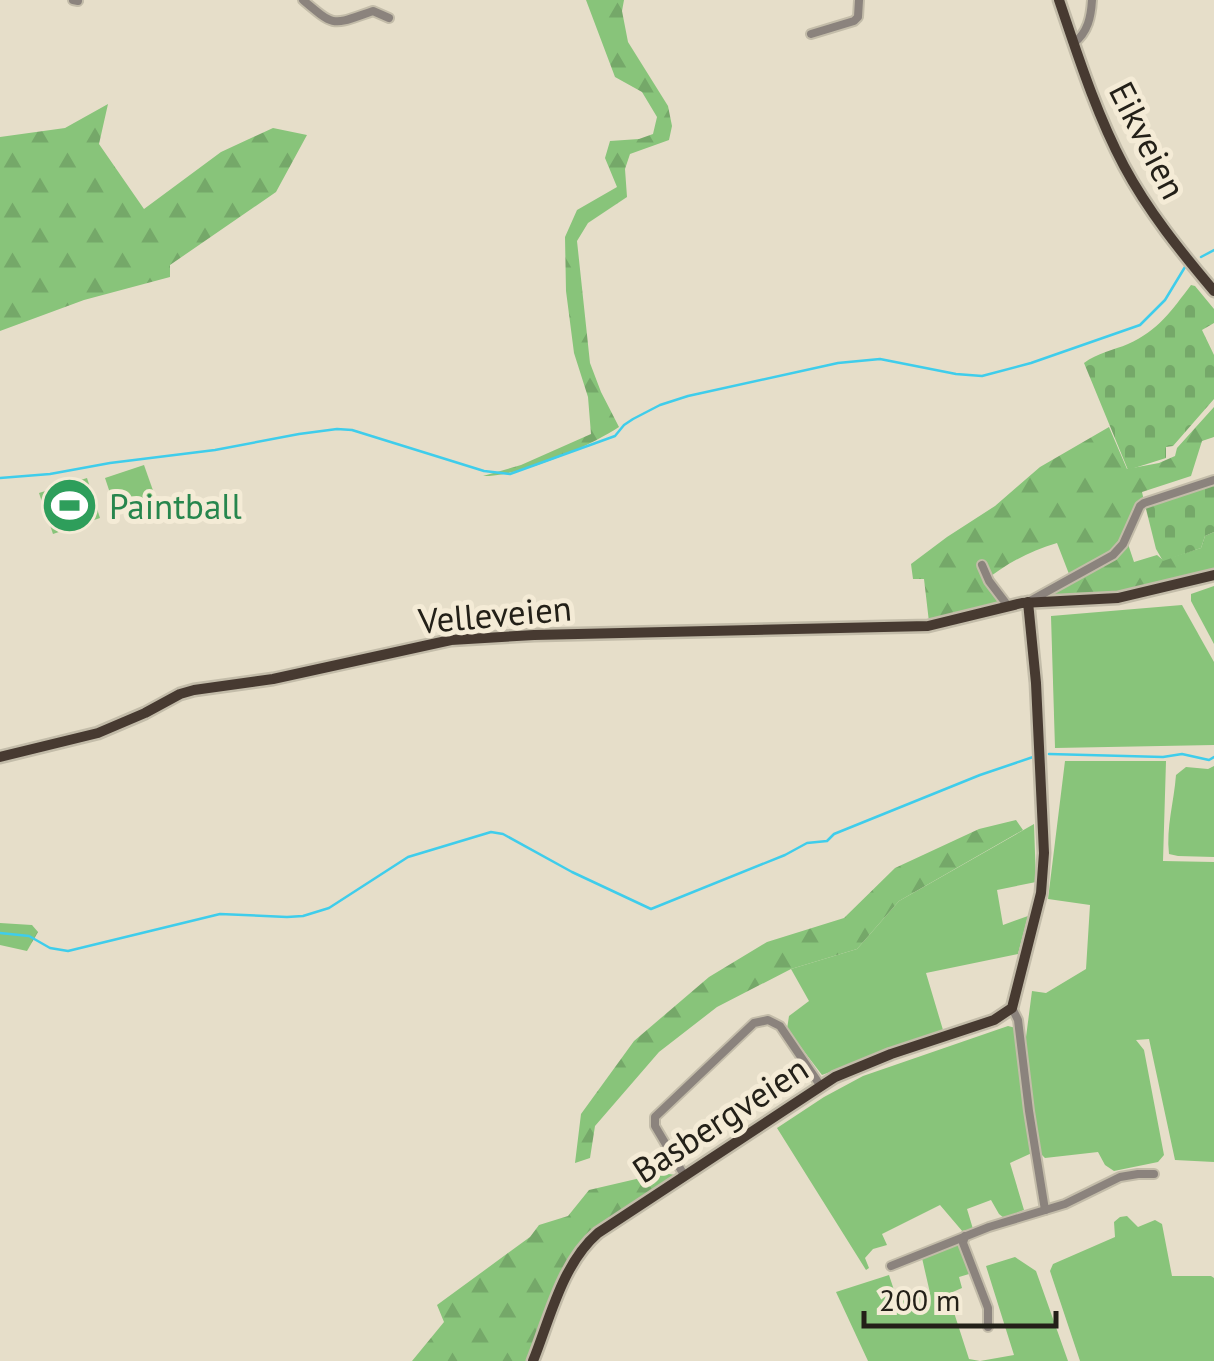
<svg xmlns="http://www.w3.org/2000/svg" width="1214" height="1361" viewBox="0 0 1214 1361" font-family="'PT Sans',sans-serif">
<style>
.green{fill:#88c47a}
.forest{fill:url(#forest-firs)}
.cemetery{fill:url(#cemetery-stones)}
.lines{fill:none;stroke-linecap:round;stroke-linejoin:round}
.stream{stroke:#3fcdeb;stroke-width:2.5}
.minor-casing{stroke:#c3bca9;stroke-width:12}
.major-casing{stroke:#c3bca9;stroke-width:15}
.minor{stroke:#8b837d;stroke-width:8}
.major{stroke:#473a31;stroke-width:10}
.labels{text-anchor:middle;dominant-baseline:central;stroke-width:10;stroke-linejoin:round;paint-order:stroke}
.street-label{font-size:35px;fill:#232018;stroke:#f4ebd6}
.leisure-label{font-size:35px;fill:#27864d;stroke:#f4ebd6;text-anchor:start}
</style>
<defs>
<pattern id="forest-firs" width="22" height="20" patternUnits="userSpaceOnUse" patternTransform="scale(2.5)"><rect width="22" height="20" fill="#88c47a"/><path d="M5 1l3.5 6h-7zM16 11l3.5 6h-7z" fill="#75a869"/></pattern>
<pattern id="cemetery-stones" width="16" height="16" patternUnits="userSpaceOnUse" patternTransform="scale(2.5)"><rect width="16" height="16" fill="#88c47a"/><path d="M2 7V4a2 2 0 0 1 4 0v3zM10 15v-3a2 2 0 0 1 4 0v3z" fill="#75a869"/></pattern>
</defs>
<rect width="100%" height="100%" fill="#e6dec9"/>
<g class="green">
<path d="M144,465L156,499L116,511L105,478Z"/>
<path d="M87,478L100,518L53,534L39,493Z"/>
<path d="M1214,586V644L1191,601V594Z"/>
<path d="M1182,605L1214,662V745L1055,748L1051,616Z"/>
<path d="M1065,761H1166L1163,861L1214,862V1162L1175,1160L1149,1039L1136,1040L1144,1050L1164,1155L1158,1162L1114,1171L1105,1165L1098,1152L1045,1158L1038,1151L1025,1045L1032,991L1046,993L1086,969L1090,905L1048,899Z"/>
<path d="M1214,766V857L1178,856L1169,854C1166,827 1174,802 1176,775L1186,767L1208,769Z"/>
<path d="M1034,824L1036,882L997,890L1003,925L1028,916L1018,954L926,973L943,1030L822,1075L787,1029L789,1016L809,1001L791,969L857,949L899,901Z"/>
<path d="M1008,1026L1016,1028L1034,1152L1010,1163L1024,1210L1004,1218L999,1214L991,1200L967,1209L973,1229L963,1232L940,1205L882,1234L887,1245L873,1249L865,1258L869,1268L866,1270L777,1128L824,1097L863,1076Z"/>
<path d="M1127,1216L1138,1227L1155,1220L1162,1224L1172,1276H1211L1214,1278V1361H1080L1050,1271L1053,1264L1115,1237L1114,1222L1120,1217Z"/>
<path d="M962,1243L969,1274L959,1277L962,1288L948,1294L969,1359L980,1361L1014,1355L986,1266L1015,1257L1036,1271L1068,1361H868L836,1292L889,1275L898,1302L930,1293L922,1258Z"/>
</g>
<g class="forest">
<path d="M586,0H624L622,11L628,42L668,106L672,126L669,140L630,154L625,169L627,197L588,223L577,241L590,363L601,392L619,427C587,448 521,476 483,476L521,465L591,434L588,397L574,353L566,291L565,237L577,210L617,187L605,158L610,141L639,139L653,134L657,117L642,92L615,77Z"/>
<path d="M108,104L99,144L144,209L221,152L273,128L307,135L276,192L170,265V277L84,300L0,331V137L65,128Z"/>
<path d="M1214,407V437L1202,441L1191,476L1142,492L1145,505L1127,541L1134,562L1157,555L1163,560L1201,548L1205,536L1214,532V571L1100,595L1053,596L1050,591L1069,574L1057,543C1029,551 1006,564 983,582L1000,601L929,622L924,579H913L911,564L947,537L995,506L1040,467L1109,427L1127,469L1159,463L1175,456L1177,448Z"/>
<path d="M1016,820L1023,830L899,901L857,949L791,969L717,1007L659,1052L595,1126L590,1158L575,1163L581,1114L634,1041L709,977L767,942L844,918L895,868L979,829Z"/>
<path d="M0,923L32,925L38,932L27,951L0,945Z"/>
<path d="M662,1173L676,1175L584,1237L566,1269L528,1361H412L444,1322L437,1305L530,1237L539,1225L568,1216L589,1190Z"/>
</g>
<g class="cemetery">
<path d="M1191,285L1195,286L1214,309V323L1202,330L1214,355V399L1173,446L1166,447V458L1128,470L1084,363C1097,353 1114,350 1128,344C1158,331 1172,310 1191,285Z"/>
<path d="M1214,483V532L1205,536L1201,548L1163,561L1156,549L1145,505Z"/>
</g>
<g class="lines">
<g class="stream">
<path d="M1201,257L1214,250"/>
<path d="M0,478L50,474L110,463L215,450L299,434L337,429L352,430L484,471L510,474L615,436L624,425L633,419L660,405L688,396L838,363L880,359L956,374L982,376L1031,363L1140,325L1165,300L1185,267"/>
<path d="M1049,754L1163,757L1182,754L1209,760L1214,757"/>
<path d="M0,933L29,936L50,948L68,951L220,914L287,917L303,916L329,908L408,857L491,832L503,834L572,872L651,909L785,855L807,843L827,841L834,834L980,775L1033,757"/>
</g>
<defs>
<g id="minor">
<path d="M73,0L78,1"/>
<path d="M303,0C336,28 332,25 373,11L389,18"/>
<path d="M811,34L854,21L858,17L859,0"/>
<path d="M1074,43C1088,32 1091,17 1092,0"/>
<path d="M982,565L989,581L1008,606"/>
<path d="M1030,601L1113,555L1123,544L1140,506L1144,503L1214,480"/>
<path d="M1012,1008L1018,1020L1029,1111L1045,1210"/>
<path d="M684,1175L655,1126V1117L754,1023L768,1020L780,1026L820,1085"/>
<path d="M965,1236L963,1243L988,1308V1327"/>
<path d="M891,1266L989,1227L1065,1204L1120,1177L1138,1174H1154"/>
</g>
<g id="major">
<path d="M1059,0C1078,56 1096,113 1124,166C1148,211 1181,252 1214,291"/>
<path d="M0,757L98,733L145,713L180,694L194,690L273,679L451,640L534,635L928,626L1022,603L1118,598L1214,575"/>
<path d="M533,1361C550,1319 562,1264 598,1233L835,1077L891,1054L994,1020L1012,1008L1041,893L1044,853L1036,683L1028,602"/>
</g>
</defs>
<use href="#minor" class="minor-casing"/>
<use href="#major" class="major-casing"/>
<use href="#minor" class="minor"/>
<use href="#major" class="major"/>
</g>
<defs>
<symbol id="stadium-disc" viewBox="-11 -11 22 22"><circle r="9.5" fill="#2e9e5b" stroke="#f4ebd6"/><path d="M0-5a6.5 5 0 1 0 0 10a6.5 5 0 1 0 0-10ZM-3.5-1.8h7v3.6h-7Z" fill="#fff"/></symbol>
</defs>
<g fill-rule="evenodd">
<use href="#stadium-disc" x="38" y="474" width="63" height="63"/>
</g>
<g class="labels">
<g class="street-label">
<text transform="translate(1148 140) rotate(63)">Eikveien</text>
<text transform="translate(495 614) rotate(-5)">Velleveien</text>
<text transform="translate(720 1119) rotate(-33)">Basbergveien</text>
</g>
<g class="leisure-label">
<text x="109" y="506">Paintball</text>
</g>
</g>
<path d="M864 1311v15h192v-15" fill="none" stroke="#232018" stroke-width="5"/>
<text x="879" y="1311" font-size="30" fill="#232018" stroke="#f4ebd6" stroke-width="8" paint-order="stroke">200 m</text>
</svg>
